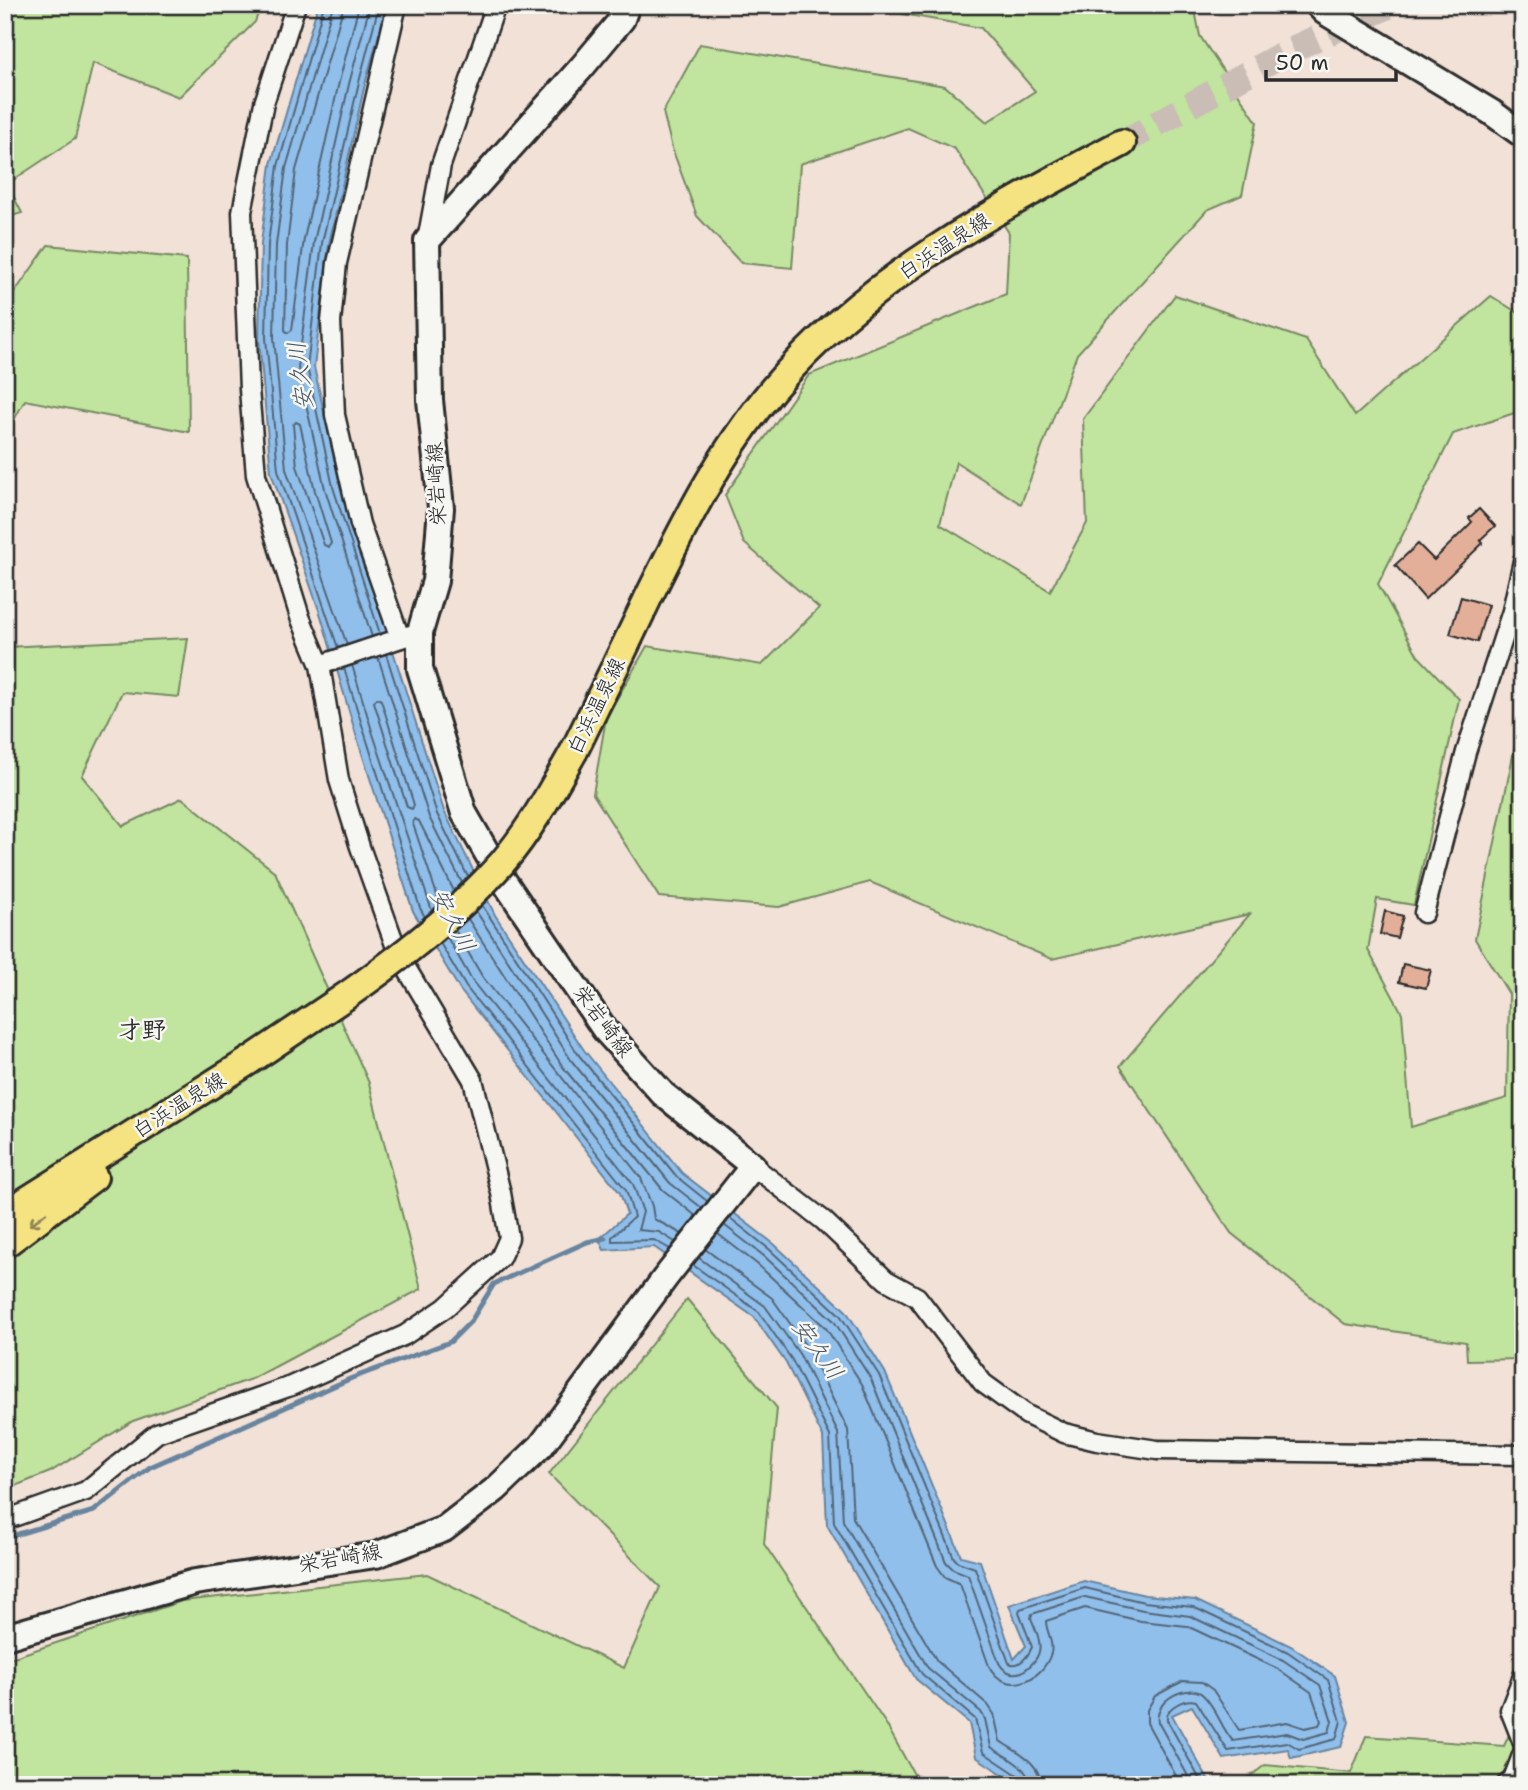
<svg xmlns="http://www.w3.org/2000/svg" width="1528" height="1790" viewBox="0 0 1528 1790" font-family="'Shantell Sans','Klee One',sans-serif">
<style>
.green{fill:#c1e49e;stroke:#768864;stroke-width:2}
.water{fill:#90bfeb;stroke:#68849e;stroke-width:2}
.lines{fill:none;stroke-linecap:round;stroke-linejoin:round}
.shore{stroke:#536678;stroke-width:2}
.stream{stroke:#68849e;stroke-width:5}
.building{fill:#e4af99;stroke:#2b2b2b;stroke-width:2}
.primary-tunnel{stroke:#c9bdb5;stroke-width:26;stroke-dasharray:26 13;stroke-linecap:butt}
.minor-casing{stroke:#2b2b2b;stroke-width:23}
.secondary-casing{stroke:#2b2b2b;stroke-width:30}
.primary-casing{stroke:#2b2b2b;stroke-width:32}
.minor{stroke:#f6f6f2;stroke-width:18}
.secondary{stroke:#f6f6f2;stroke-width:24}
.primary{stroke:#f5e382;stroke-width:26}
.primary-bridge-casing{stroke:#2b2b2b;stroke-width:32;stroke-linecap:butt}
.primary-bridge{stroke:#f5e382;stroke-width:26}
.oneway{stroke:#908756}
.labels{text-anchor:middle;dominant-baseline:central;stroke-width:5;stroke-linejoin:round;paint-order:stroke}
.street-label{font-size:21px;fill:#2b2b2b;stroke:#f6f6f2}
.water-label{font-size:23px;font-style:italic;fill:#495765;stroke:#f6f6f2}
.quarter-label{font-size:24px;font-weight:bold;fill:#2b2b2b;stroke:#f6f6f2}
</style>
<rect width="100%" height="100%" fill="#f1e1d7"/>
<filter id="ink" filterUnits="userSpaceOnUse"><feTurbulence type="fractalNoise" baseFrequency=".0143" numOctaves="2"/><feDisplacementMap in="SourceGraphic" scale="14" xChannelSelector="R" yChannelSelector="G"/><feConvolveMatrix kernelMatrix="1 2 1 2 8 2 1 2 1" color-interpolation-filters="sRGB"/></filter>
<g filter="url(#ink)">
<g class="green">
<path d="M5,5H261L255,22L179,97L93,63L75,139L7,184L22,213L5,218Z"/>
<path d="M890,5H1194L1200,36L1257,122L1242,195L1207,210L1077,354L1021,504L956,462L940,524L1050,591L1087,523L1083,419L1175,295L1306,340L1355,416L1491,296L1523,316V410L1453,434L1378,584L1418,656L1459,699L1414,905L1377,899L1368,950L1402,1013L1411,1127L1507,1098L1509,994L1475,939L1517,736L1523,734V1290L1518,1291L1523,1323V1359L1467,1360L1466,1342L1345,1324L1231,1233L1120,1066L1250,914L1052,959L870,882L779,907L659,897L593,794L606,718L647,646L762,665L819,608L744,543L725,495L809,375L1006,294L1009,233L955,149L908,128L800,164L792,268L741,263L697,216L672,148L663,112L700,44L945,86L987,122L1035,91L981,28L903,14Z"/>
<path d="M48,245L187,259L189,432L25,400L5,436V306Z"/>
<path d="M188,638L179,697L122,692L82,776L123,826L182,798L275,872L369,1083L421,1289L254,1378L133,1421L50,1472L5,1490V647Z"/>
<path d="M687,1299L777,1408L764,1544L886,1724L920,1785H5V1660L182,1601L427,1574L624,1668L660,1587L549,1474Z"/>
<path d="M1523,1704V1785H1239L1265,1765L1351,1773L1366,1736L1504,1746Z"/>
</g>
<path class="water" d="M318,5H387L364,88L329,244L314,367L340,485L444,811L495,915L584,1050L682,1173L774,1244L846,1311L885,1372L961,1556L980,1561L1014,1659L1026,1646L1009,1605L1084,1581L1145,1595L1195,1600L1291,1646L1335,1676L1349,1722L1341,1747L1291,1758L1288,1749L1224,1759L1192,1706L1172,1715L1211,1785H1019L976,1757L969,1723L916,1679L827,1525L823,1437L786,1363L754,1317L654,1247L604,1250L599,1239L627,1214L620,1193L460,990L413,911L357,738L321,616L271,472L259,339L261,243L271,164Z"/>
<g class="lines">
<g class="shore">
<path d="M324,5L278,166L268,244L266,338L278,470L338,648"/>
<path d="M333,5L286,168L276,245L274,338L286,469L347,645"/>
<path d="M344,5L296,170L287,245L285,330L288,333L292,330L304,239L339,82L359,5"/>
<path d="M370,5L349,84L314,242L298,368L325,489L372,637"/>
<path d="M379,5L358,86L322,243L307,367L333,487L380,634"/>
<path d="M296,422L300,424L315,491L331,543L329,547L324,545L297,466L293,425Z"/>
<path d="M386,654L437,814L468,877"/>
<path d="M378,657L429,817L462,883"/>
<path d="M352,665L373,734L432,911"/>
<path d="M344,668L420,908L425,917"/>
<path d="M377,698L381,700L414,805L412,809L407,807L374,702Z"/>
<path d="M440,904L413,824L414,819L419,821L454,891"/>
<path d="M482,905L578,1054L677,1177L707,1201"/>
<path d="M476,911L571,1060L670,1183L702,1208"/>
<path d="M468,919L563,1067L663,1190L696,1216"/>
<path d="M455,930L482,976L641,1178L652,1206L654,1219L682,1234"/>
<path d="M447,937L473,982L633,1184L643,1212L638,1230L659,1232L675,1242"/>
<path d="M440,943L466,987L626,1190L634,1217L612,1237V1241L654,1240L670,1249"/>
<path d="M730,1218L769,1249L840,1315L879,1375L954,1558L958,1562L975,1568L1009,1663C1020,1668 1028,1656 1032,1647L1019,1612L1020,1609L1085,1588L1144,1602L1193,1607L1288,1652L1328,1680L1341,1721L1336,1739L1299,1749L1287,1742L1228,1751L1196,1701C1185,1698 1165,1707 1167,1720L1203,1785"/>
<path d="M724,1225L764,1256L834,1321L871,1379L946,1562L953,1569L968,1575L999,1663C1004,1672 1012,1675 1022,1672C1047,1655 1041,1642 1031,1618L1032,1614L1085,1597L1143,1610L1190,1616L1283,1660L1320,1685L1332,1721L1329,1732L1303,1739L1287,1733L1233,1741C1221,1728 1216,1707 1203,1695C1189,1682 1153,1700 1158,1722L1193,1785"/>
<path d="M718,1234L757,1264L826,1328L862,1384L937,1566L945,1577L960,1584L989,1666C1005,1697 1043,1681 1051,1653C1054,1641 1046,1632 1046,1621L1085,1608L1141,1621L1187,1626L1278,1669L1311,1692L1321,1721L1319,1725L1305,1728L1287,1722L1239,1730L1213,1690L1202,1682L1183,1681L1155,1696L1147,1710V1723L1181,1785"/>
<path d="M705,1249L772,1298L808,1349L848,1430L853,1518L937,1661L988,1705L994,1714L1000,1741C1017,1753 1040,1761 1041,1785"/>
<path d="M699,1258L765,1306L800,1355L838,1433L843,1521L928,1668L981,1712L985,1719L991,1747C1005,1757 1029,1766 1030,1785"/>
<path d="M693,1265L759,1312L792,1360L830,1436L834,1523L922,1674L975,1719L983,1752L1019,1776L1022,1785"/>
</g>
<path class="stream" d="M5,1538L94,1511L150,1467L352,1378L450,1342L471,1321L494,1284L587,1242L605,1238"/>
</g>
<g class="building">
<path d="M1479,509L1495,526L1480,540L1483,543L1425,599L1395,565L1418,544L1434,560L1472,522L1469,518Z"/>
<path d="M1461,597L1488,605L1477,642L1450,634Z"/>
<path d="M1385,911L1403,916L1397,938L1380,934Z"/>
<path d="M1403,964L1431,970L1426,988L1399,982Z"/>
</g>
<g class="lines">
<path class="primary-tunnel" d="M1122,143L1290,50L1391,5"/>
<defs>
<g id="minor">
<path d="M397,5L337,263L331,322L335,415L360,524L400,638"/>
<path d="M427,241L441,165L496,5"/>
<path d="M320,665L410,635"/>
<path d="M1424,913L1466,752L1512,611L1523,561"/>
<path d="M753,1166L823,1220L886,1280L917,1297L983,1383L1027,1415L1064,1433L1097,1441L1157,1450L1523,1455"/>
<path d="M5,1520L86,1491L157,1433L291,1386L405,1335L445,1308L500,1258L509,1238L501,1193L473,1080L399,956L360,847L339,780L320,665L300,617L256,475L249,389L242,212L264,103L296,5"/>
<path d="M1523,1676L1510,1710L1523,1743"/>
<path d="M1506,1785L1513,1779L1523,1753"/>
</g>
<g id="secondary">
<path d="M1318,5L1325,12L1491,112L1523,135"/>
<path d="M5,1637L195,1582L376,1555L444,1529L496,1489L541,1446L665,1278L753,1166L663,1094L605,1030L499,874L464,813L420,669V632L435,581L441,508L430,400L427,241L582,67L622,19L627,5"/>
</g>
<g id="primary">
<path d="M574,751C599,700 624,649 648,598C684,525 720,452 773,389C865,279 997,209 1122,143"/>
<path d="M5,1214L249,1061L343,998"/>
<path d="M5,1244L94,1177"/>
</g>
</defs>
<use href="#minor" class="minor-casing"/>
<use href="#secondary" class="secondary-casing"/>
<use href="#primary" class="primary-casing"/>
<use href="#minor" class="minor"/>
<use href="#secondary" class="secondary"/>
<use href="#primary" class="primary"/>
<defs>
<path id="primary-bridge" d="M343,998C400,958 456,915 502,863C531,829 552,790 574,751"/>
</defs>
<use href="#primary-bridge" class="primary-bridge-casing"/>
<use href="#primary-bridge" class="primary-bridge"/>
</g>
<defs><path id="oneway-shaft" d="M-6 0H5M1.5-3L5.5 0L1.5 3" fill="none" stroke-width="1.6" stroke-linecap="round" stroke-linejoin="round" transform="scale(1.75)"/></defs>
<use class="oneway" href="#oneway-shaft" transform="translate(38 1219) rotate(143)"/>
</g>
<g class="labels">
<g class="street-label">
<text transform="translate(944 246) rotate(-33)">白浜温泉線</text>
<text transform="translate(436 484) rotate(-93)">栄岩崎線</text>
<text transform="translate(596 706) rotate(-64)">白浜温泉線</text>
<text transform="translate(603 1021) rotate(53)">栄岩崎線</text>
<text transform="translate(179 1105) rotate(-32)">白浜温泉線</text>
<text transform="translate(340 1558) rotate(-10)">栄岩崎線</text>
</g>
<g class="water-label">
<text transform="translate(300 376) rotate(-97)">安久川</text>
<text transform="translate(453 920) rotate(62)">安久川</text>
<text transform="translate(818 1349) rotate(54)">安久川</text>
</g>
<g class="quarter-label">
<text x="142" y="1030">才野</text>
</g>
</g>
<rect width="1528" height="1790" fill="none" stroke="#f6f6f2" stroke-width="28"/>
<rect x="14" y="14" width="1500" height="1762" fill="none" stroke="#2b2b2b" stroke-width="2.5" filter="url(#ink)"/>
<path d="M1266 70v10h130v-10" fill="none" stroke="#2b2b2b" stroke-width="3.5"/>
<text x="1276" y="70" font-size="21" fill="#2b2b2b" stroke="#f6f6f2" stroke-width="5" paint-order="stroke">50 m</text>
</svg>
